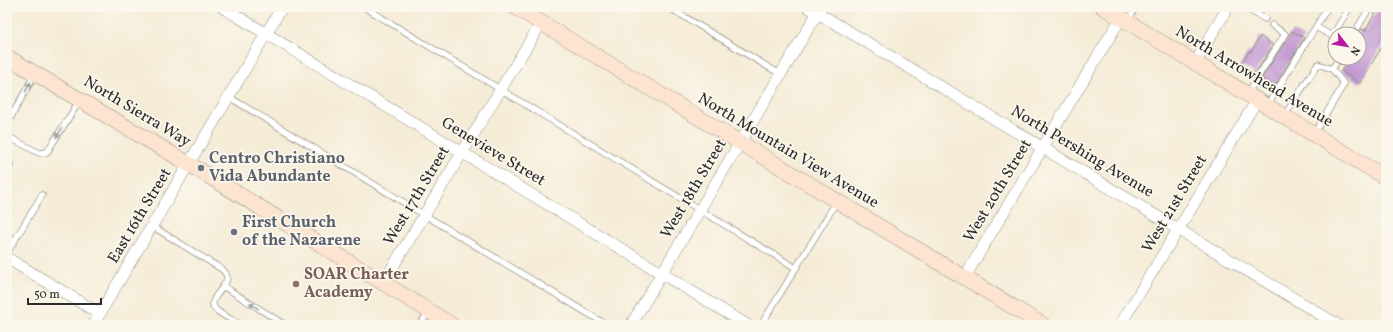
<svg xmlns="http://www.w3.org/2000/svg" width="1393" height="332" viewBox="0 0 1393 332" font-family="Vollkorn,serif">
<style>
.building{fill:#c39bd3}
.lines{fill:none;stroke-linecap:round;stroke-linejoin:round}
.lane-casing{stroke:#908c81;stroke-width:7}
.street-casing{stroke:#908c81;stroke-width:12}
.secondary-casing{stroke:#908c81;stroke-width:16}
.lane{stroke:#fff;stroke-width:5.5}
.street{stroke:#fff;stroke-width:11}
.secondary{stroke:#fde4d0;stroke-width:15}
.oneway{fill:#a0a0a0}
.worship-dot{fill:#6b7280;stroke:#fbf7ec;stroke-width:1.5}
.education-dot{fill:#8d6e63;stroke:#fbf7ec;stroke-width:1.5}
.labels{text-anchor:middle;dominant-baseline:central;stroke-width:3.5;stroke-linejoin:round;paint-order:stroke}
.street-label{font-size:16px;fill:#2b2b2b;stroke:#fbf7ec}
.worship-label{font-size:16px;font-weight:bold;fill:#5b616d;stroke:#fbf7ec;text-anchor:start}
.education-label{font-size:16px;font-weight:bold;fill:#785e54;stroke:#fbf7ec;text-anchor:start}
</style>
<rect width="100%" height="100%" fill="#fbf7ec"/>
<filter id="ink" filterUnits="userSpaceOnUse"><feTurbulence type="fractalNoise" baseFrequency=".025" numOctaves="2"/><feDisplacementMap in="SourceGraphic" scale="8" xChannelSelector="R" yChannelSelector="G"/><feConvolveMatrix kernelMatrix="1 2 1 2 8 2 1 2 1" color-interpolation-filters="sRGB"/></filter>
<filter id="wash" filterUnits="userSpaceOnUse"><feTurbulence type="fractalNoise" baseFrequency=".012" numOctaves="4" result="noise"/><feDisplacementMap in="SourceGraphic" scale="16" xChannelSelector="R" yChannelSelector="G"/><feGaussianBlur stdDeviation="0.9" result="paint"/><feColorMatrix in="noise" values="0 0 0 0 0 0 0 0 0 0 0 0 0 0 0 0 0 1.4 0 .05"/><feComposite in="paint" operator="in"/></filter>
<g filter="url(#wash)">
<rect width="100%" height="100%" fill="#f5ecd7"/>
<g id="blocks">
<g class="building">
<path d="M1379,7H1386V40L1360,83L1341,71L1349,58H1359V31L1362,29L1365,31Z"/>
<path d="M1292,31L1304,38L1275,86L1263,79L1262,78Z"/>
<path d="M1260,36L1273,45L1255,73L1240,65L1249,51L1251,52Z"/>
</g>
</g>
</g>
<g filter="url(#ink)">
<use href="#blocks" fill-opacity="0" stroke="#908c81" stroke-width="1"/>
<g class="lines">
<defs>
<g id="lane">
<path d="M364,7L796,268"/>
<path d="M668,7L780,74"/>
<path d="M1244,7L1265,19"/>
<path d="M1128,20L1136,7"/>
<path d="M1316,27L1332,36L1350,7"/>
<path d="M1358,27L1370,7"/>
<path d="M1247,94L1285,34L1272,25"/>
<path d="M229,97L607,325"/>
<path d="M1267,106L1328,7"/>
<path d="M1284,116L1318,64L1332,69"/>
<path d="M7,124L35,74"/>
<path d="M1314,134L1344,84L1332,69L1339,58"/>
<path d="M7,136L39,153L47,152L80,100"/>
<path d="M7,171L11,164"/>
<path d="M152,226L223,270C225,272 227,275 227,278C227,288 205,300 216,310C223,316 233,320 241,325"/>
<path d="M7,253L42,195"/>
<path d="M223,286L285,325"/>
<path d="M1386,307V308"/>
<path d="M420,325L429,311"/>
<path d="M761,325L837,201"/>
<path d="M1386,325V324"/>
</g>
<g id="street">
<path d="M222,7L747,325"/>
<path d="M808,7L1338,325"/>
<path d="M1195,63L1228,7"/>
<path d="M7,258L100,314"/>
<path d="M964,278L1121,18"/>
<path d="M383,283L541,23"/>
<path d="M93,325L282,7"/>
<path d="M631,325L821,7"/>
<path d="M1120,325L1257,100"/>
</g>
<g id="secondary">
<path d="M515,7L1043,325"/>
<path d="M1103,7L1386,178"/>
<path d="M7,57L189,164L452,325"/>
</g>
</defs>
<use href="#lane" class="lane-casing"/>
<use href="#street" class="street-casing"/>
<use href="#secondary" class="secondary-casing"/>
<use href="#lane" class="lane"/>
<use href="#street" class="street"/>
<use href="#secondary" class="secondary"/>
</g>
<defs><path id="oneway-solid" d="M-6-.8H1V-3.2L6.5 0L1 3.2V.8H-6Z"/></defs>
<g class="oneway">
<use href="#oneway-solid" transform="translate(28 87) rotate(-61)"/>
<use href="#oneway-solid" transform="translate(59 133) rotate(122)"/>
<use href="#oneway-solid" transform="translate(254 306) rotate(-148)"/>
</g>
</g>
<g class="worship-dot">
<circle cx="201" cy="168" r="4"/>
<circle cx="234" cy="232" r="4"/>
</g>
<circle class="education-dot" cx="296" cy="284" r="4"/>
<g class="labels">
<g class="street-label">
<text transform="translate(1254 77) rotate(31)">North Arrowhead Avenue</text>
<text transform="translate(137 112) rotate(31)">North Sierra Way</text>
<text transform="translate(788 151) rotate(31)">North Mountain View Avenue</text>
<text transform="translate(493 152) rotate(31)">Genevieve Street</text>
<text transform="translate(1082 152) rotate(31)">North Pershing Avenue</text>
<text transform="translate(694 189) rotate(-59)">West 18th Street</text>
<text transform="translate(998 191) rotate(-59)">West 20th Street</text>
<text transform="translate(417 196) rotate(-59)">West 17th Street</text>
<text transform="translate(1175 204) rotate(-59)">West 21st Street</text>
<text transform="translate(140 216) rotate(-59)">East 16th Street</text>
</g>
<g class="worship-label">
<text x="209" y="159">Centro Christiano<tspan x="209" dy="18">Vida Abundante</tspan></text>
<text x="242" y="223">First Church<tspan x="242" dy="18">of the Nazarene</tspan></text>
</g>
<g class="education-label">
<text x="304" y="275">SOAR Charter<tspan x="304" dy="18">Academy</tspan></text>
</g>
</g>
<rect width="1393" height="332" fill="none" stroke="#fbf7ec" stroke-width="24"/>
<g transform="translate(1347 46) rotate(121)"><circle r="19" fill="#fbf7ec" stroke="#a8a59f"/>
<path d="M0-3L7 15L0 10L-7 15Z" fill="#b5179e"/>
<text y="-6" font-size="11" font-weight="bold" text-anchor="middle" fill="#2b2b2b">N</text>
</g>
<path d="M28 298v6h73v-6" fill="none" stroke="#2b2b2b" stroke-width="2"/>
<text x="34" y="298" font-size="12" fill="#2b2b2b" stroke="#fbf7ec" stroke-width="3" paint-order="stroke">50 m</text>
</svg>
